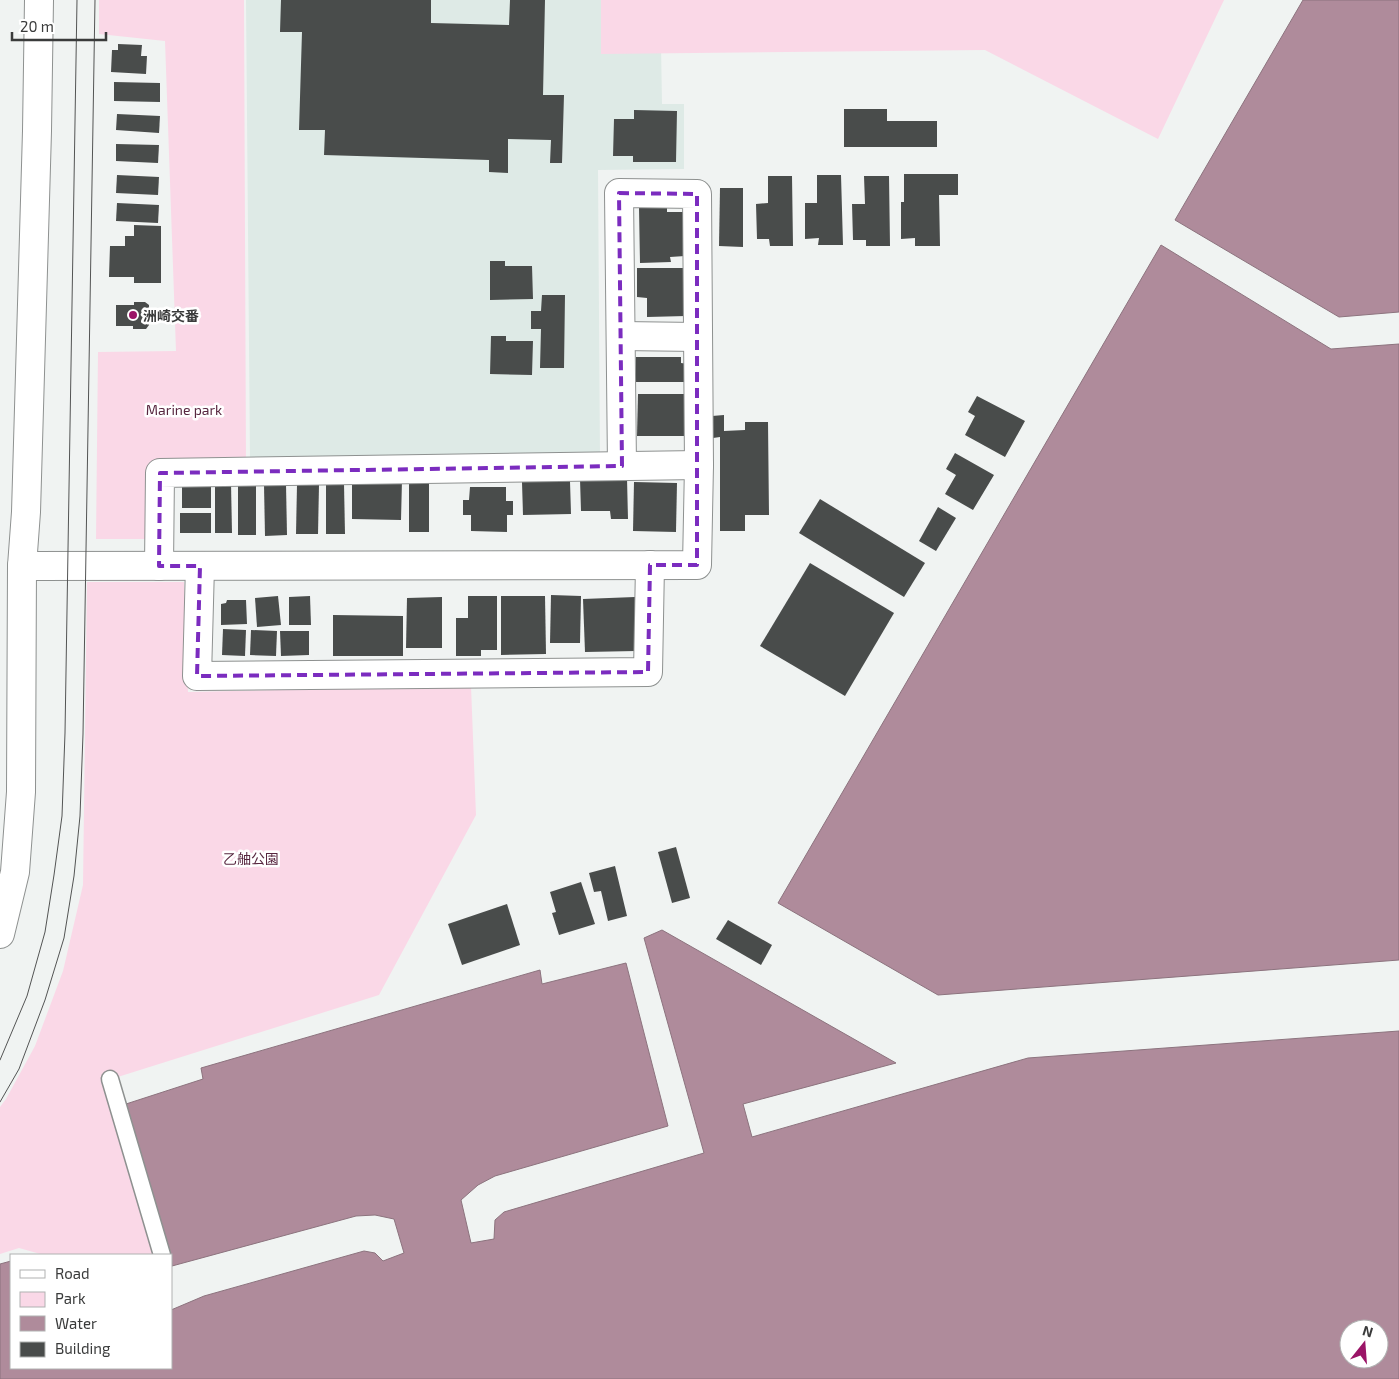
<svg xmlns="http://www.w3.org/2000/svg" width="1399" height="1379" viewBox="0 0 1399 1379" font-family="'Exo 2','Noto Sans JP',sans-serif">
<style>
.built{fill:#deeae6}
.green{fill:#fad8e7}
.water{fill:#af8b9b;stroke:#8c737e;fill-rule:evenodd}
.building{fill:#494c4b}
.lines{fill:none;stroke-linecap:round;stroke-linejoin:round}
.lane-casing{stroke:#8e9190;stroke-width:19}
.street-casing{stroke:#8e9190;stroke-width:30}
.secondary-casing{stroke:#8e9190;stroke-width:30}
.lane{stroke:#fff;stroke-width:16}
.street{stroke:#fff;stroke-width:28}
.secondary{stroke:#fff;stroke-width:28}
.tram{stroke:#535454;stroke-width:1}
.marked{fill:none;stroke:#7b2cbf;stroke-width:4;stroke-dasharray:10 6;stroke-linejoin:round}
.poi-dot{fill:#9b1467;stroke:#fff;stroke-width:2}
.labels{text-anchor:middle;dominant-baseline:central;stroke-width:5;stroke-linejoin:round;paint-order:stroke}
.poi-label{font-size:14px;font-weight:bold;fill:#3a3b3b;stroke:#fff;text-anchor:start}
.park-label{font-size:14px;fill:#582740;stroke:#fff}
</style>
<rect width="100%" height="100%" fill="#f0f3f2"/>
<path class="built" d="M246,0H611L661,45L662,104H684V169L598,170L600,458L250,461Z"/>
<g class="green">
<path d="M99,0H244L246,466L153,467L152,539H96L98,352L176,351L165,41L99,34Z"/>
<path d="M601,0H1224L1158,139L985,50L601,54Z"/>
<path d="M87,582H184L188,692L471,686L476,815L379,995L105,1081L156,1255H44L19,1248L0,1254V1107L6,1099L35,1046L63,971L83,885Z"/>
</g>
<g class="water">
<path d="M1303,0H1399V312L1339,317L1175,220Z"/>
<path d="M1161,245L1331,349L1399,344V960L938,995L778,903Z"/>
<path d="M662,930L896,1063L743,1104L752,1137L1028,1058L1399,1031V1379H0V1264L11,1261V1368H171V1310L204,1296L364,1251L375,1253L383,1261L404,1253L394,1219L375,1215L356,1216L172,1266L171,1255H169L126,1104L203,1079L201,1068L540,970L542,984L626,963L668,1126L495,1176L478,1185L461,1200L471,1243L494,1239L495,1220L504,1212L704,1153L644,938ZM1349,1329H1379V1359H1349Z"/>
</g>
<g class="building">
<path d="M281,0H431V23L509,25L510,0H545L543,95H564L562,163H550L551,140L508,139V173L489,172V160L324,155L325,130H299L302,32H280Z"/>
<path d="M118,44L142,45L141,56H147L146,74L111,72L112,50H118Z"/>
<path d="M114,82L160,83V102L114,101Z"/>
<path d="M844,109H887V121H937V147H844Z"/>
<path d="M634,110L677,111L676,162H633V156H613L614,119H634Z"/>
<path d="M117,114L160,116L159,133L116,130Z"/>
<path d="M116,144L159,145L158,163L116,161Z"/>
<path d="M904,174H958V195H939L940,246H915V238L901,239V202H904Z"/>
<path d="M117,175L159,177L158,195L116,193Z"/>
<path d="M817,175H841L843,245H818L819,238L805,239V203H817Z"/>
<path d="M768,176H792L793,246H770L769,239H757L756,204L768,203Z"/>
<path d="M864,176H889L890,246H866V240H853L852,204H865Z"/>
<path d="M720,188H743V247L719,246Z"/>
<path d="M117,203L159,205L158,223L116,221Z"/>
<path d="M667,207V212H684L685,256L670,257L671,262L640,263L639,208Z"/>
<path d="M134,225L161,226V283H134V277H109L110,246H125V236H134Z"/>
<path d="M490,261H505V266H532L533,299L490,300Z"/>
<path d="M637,268H685L686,316L647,317V298L637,297Z"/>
<path d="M542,295H565L564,368H540L541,329H531V311H541Z"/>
<path d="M134,302H145L149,305V325L146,329H133V326H116V305H134Z"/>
<path d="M491,336H506V341H533L532,375L490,374Z"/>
<path d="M636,357H681V363L688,364L687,382H636Z"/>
<path d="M638,394H685L684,436H637Z"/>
<path d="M977,396L1025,421L1005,457L965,435L975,416L968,412Z"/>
<path d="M724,415V431L745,430V422H768L769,515H745V531H720V437L713,438L712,416Z"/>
<path d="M955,453L994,475L973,510L945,494L956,475L946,469Z"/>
<path d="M627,478L628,519H611L610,511H581L580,479Z"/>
<path d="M385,479L402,480L401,520L352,519V484H385Z"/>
<rect x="409" y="481" width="20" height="51"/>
<path d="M570,481L571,514L523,515L522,482Z"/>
<path d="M634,482L677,483L676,532L633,531Z"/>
<path d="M215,483H231L232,533H215Z"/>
<path d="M286,484L287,535L265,536L264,485Z"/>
<path d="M344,484L345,534H326V485Z"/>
<rect x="182" y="485" width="29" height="23"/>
<rect x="238" y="485" width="18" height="50"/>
<path d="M297,485H319L318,534H296Z"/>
<path d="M470,487H506V501H513V515H507V532L471,531V515H463V500H469Z"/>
<path d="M820,499L925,563L904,597L799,533Z"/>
<path d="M938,507L956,518L936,551L919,541Z"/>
<rect x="180" y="513" width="31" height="20"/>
<path d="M810,563L894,613L845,696L760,646Z"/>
<path d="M551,595L581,596L580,643H550Z"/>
<path d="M278,596L281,625L257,627L255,598Z"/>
<path d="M310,596L311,625H289V597Z"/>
<path d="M468,596H497V650H481V656H456V618H468Z"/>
<path d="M501,596H545L546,654L501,655Z"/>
<path d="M442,597V648H406L407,598Z"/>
<path d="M635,597L636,651L585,652L583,599Z"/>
<path d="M227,600H246L247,624L221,625V604L226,603Z"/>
<path d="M333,615L403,616V656H333Z"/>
<path d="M223,629L246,630L245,656L222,655Z"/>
<path d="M251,630L277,631L276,656L250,655Z"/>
<path d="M280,631H309V655L281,656Z"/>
<path d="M676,847L690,898L672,903L658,852Z"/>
<path d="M615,866L627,916L608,921L601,891L594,892L589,873Z"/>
<path d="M581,882L595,924L559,935L552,913L556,912L550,892Z"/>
<path d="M507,904L520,945L462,965L448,924Z"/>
<path d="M728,920L772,945L761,965L716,939Z"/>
</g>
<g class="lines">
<defs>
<path id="lane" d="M110,1079L162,1255"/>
<g id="street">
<path d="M621,336L698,337"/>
<path d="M22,566L697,565L699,465L697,194L619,193L622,466"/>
<path d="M159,566L160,473L699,465"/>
<path d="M200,566L197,676L648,672L650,565"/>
</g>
<path id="secondary" d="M0,934L15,872L21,792L22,566L26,512L37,131L39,0"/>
</defs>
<use href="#lane" class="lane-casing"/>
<use href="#street" class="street-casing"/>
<use href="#secondary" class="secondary-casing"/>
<use href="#lane" class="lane"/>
<use href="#street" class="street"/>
<use href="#secondary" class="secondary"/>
<g class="tram">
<path d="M0,1060L27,996L45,932L54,875L62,816L65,733L77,0"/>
<path d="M0,1102L19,1069L45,1000L64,938L74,876L80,816L83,734L95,0"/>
</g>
</g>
<path class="marked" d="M619,193L697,194V565H650L648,672L197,676L200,566H159L160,473L622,466Z"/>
<circle class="poi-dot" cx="133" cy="315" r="5"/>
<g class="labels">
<g class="poi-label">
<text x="143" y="315">洲崎交番</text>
</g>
<g class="park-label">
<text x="184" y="409">Marine park</text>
<text x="251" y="858">乙舳公園</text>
</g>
</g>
<rect x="10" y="1254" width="162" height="115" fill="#ffffff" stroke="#b0b1b1"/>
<rect x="20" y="1270" width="25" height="8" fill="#ffffff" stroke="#b0b1b1"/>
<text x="55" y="1279" font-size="15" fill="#3a3b3b">Road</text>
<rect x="20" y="1292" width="25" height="15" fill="#fad8e7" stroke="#b0b1b1"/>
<text x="55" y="1304" font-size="15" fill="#3a3b3b">Park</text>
<rect x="20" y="1316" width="25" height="15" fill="#af8b9b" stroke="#b0b1b1"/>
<text x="55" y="1329" font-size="15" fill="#3a3b3b">Water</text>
<rect x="20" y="1342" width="25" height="15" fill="#494c4b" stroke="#b0b1b1"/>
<text x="55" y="1354" font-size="15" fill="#3a3b3b">Building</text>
<g transform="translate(1364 1344) rotate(17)"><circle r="24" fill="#ffffff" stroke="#b0b1b1"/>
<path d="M0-4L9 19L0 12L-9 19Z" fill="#9b1467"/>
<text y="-8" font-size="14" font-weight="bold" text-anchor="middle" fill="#3a3b3b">N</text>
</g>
<path d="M12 32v8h94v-8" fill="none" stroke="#3a3b3b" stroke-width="2.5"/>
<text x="20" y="32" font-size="15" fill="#3a3b3b" stroke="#ffffff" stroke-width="4" paint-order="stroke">20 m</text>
</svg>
